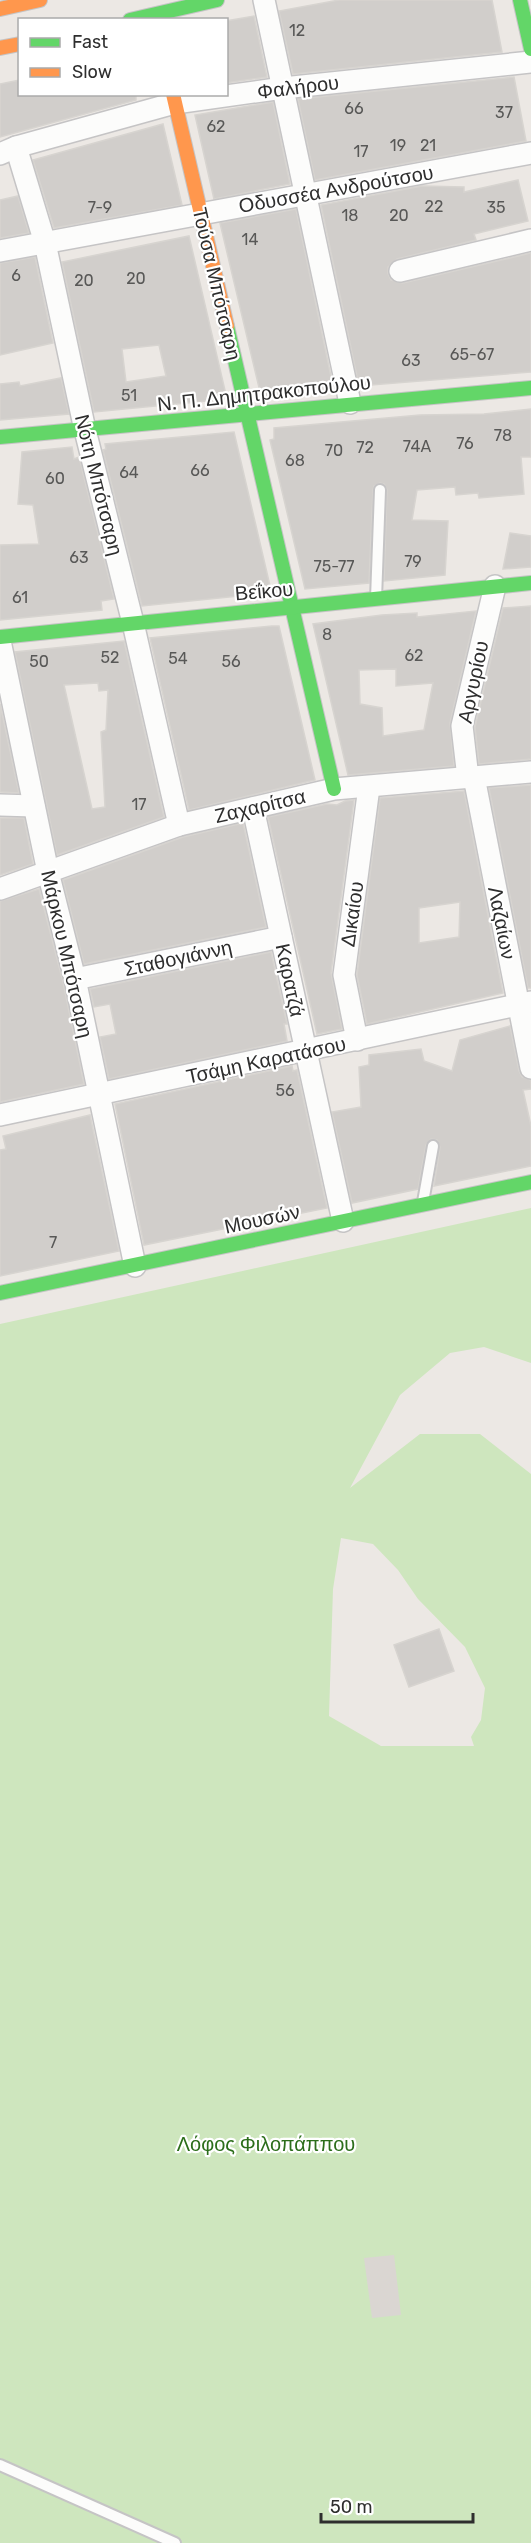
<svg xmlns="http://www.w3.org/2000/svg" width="531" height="2543" viewBox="0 0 531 2543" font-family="Rubik,sans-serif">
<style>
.green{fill:#cee6be;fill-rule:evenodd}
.plaza{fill:#dad6d2}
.building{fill:#d1cecb;stroke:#d7d4d0;stroke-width:1.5;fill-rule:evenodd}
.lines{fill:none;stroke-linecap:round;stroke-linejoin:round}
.lane-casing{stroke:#c5c4c5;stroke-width:14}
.street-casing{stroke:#c5c4c5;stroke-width:24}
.fast-casing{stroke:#c5c4c5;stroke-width:16}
.slow-casing{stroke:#c5c4c5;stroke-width:16}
.lane{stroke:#fcfcfb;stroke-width:10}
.street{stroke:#fcfcfb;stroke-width:21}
.fast{stroke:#63d668;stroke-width:14}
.slow{stroke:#ff974d;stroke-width:14}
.labels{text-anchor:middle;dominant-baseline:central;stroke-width:4.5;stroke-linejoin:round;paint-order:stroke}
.number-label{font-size:16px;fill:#585857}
.street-label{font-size:20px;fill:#2e2e2e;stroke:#fff}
.park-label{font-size:20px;fill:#2c6e1b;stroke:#fff}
</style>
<rect width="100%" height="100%" fill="#ece8e4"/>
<path class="green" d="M531,1208V1363L484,1347L450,1353L400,1395L350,1488L420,1434H480L531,1474V2543H0V1324ZM341,1538L373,1544L398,1570L418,1599L465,1647L485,1688L481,1720L471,1737L474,1746H381L329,1716L333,1589Z"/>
<path class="plaza" d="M394,2255L401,2315L372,2318L364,2258Z"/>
<g class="building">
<path d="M339,0H492L502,52L293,74L279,11Z"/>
<path d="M254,16L267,77L226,83V21Z"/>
<path d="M514,77L526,141L315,180L298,99Z"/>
<path d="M20,80V94H136V100L0,137V84Z"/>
<path d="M273,102L290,184L214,199L195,115Z"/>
<path d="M163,124L182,205L54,228L33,160Z"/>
<path d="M518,180L528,221L474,234L476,240L397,259L388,267V273L391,280L403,283L531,253V372L359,386L321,205L422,186L464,187V192Z"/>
<path d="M18,196L29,233L0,238V200Z"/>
<path d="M296,209L333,386L321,391L261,396L220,223Z"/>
<path d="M189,236L227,399L94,412L62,262ZM159,345L166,376L126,382L122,349Z"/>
<path d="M35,257L53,343L0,355V263Z"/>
<path d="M61,378L69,414L0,420V384L19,382L20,386Z"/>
<path d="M531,409V457H521L524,494L479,498L478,493L456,495L455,487L417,490L412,520L448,521L445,575L384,581L387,490L384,484L380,483L374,486L373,490L369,583L305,589L270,440L274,439V428L420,415L484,414Z"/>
<path d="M234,432L271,590H268V593L142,606L103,450L106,449L105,444Z"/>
<path d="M72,447L74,459L79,457L114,599L101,601L102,610L0,620V545L39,544L33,505L18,504L22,452Z"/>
<path d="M510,533L531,536V567L503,569Z"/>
<path d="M531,606V759L479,764L475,727L503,608Z"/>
<path d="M476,611L450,723L454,766L348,775L313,624L382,615L417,613V617ZM396,669V686L433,683L424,730L383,736L382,708L360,704L359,670Z"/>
<path d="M272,626H279L315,780L189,810L150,638Z"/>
<path d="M124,641L164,817L57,855L15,652ZM98,683L99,691L108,690L106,730L101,732L105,807L92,809L64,685Z"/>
<path d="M0,704L19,793L0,792Z"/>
<path d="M531,785V988H528L489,788Z"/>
<path d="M464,791L503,993L367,1024L357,975L380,798ZM460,902L459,937L419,943V908Z"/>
<path d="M354,800L331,973L342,1029L317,1034L268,817L327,804L337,805L345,801Z"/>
<path d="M0,818H24L33,864L0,875Z"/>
<path d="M243,823L266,927L84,964L63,880L183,837Z"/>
<path d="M39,889L63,982L84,1084L0,1102V901Z"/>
<path d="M271,952L287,1024H284L287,1041L109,1079L100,1037L116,1034L110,1004L94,1007L90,989Z"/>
<path d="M510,1026L519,1071L522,1077L531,1080V1089L523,1090L531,1126V1166L434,1186L440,1147L437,1140L431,1139L426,1145L418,1189L352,1203L332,1112L361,1107L359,1067L369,1065V1055L421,1049L424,1061L452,1071L460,1040Z"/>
<path d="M292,1066L293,1071L297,1070L327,1208L144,1245L115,1104Z"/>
<path d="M90,1115L119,1251L0,1276V1150L6,1149L3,1136Z"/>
<path d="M439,1629L454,1671L409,1687L394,1645Z"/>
</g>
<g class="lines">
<defs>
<g id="lane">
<path d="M376,599L380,490"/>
<path d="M423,1202L433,1146"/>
<path d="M0,2465L175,2543"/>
</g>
<g id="street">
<path d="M264,0L350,403"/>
<path d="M16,147L45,243L85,430L133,623L179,825"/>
<path d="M0,154L16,147L175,103L283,88L531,62"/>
<path d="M0,251L531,153"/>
<path d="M400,271L531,240"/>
<path d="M0,641L48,872L75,979L135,1266"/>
<path d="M474,777L531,1068"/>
<path d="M468,778L462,726L495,586"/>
<path d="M0,805L34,806"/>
<path d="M253,808L343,1221"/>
<path d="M0,889L179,825L334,789L531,772"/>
<path d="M75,979L281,937"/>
<path d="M357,1040L344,975L369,787"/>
<path d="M0,1115L531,1002"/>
</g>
<g id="fast">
<path d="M520,0L531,49"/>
<path d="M130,20L217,0"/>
<path d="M227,326L334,789"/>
<path d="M0,437L531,388"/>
<path d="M0,637L531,583"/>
<path d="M0,1293L531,1182"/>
</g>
<g id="slow">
<path d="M0,9L40,0"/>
<path d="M0,48L20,44"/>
<path d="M173,94L227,326"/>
</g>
</defs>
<use href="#lane" class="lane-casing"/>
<use href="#street" class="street-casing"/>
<use href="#fast" class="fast-casing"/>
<use href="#slow" class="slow-casing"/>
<use href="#lane" class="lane"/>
<use href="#street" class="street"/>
<use href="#fast" class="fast"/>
<use href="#slow" class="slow"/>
</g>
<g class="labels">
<g class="number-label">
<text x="297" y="30">12</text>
<text x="354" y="108">66</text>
<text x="504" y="112">37</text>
<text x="216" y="126">62</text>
<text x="398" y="145">19</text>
<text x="428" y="145">21</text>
<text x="361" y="151">17</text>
<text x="434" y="206">22</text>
<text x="100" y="207">7-9</text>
<text x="496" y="207">35</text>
<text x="350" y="215">18</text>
<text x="399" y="215">20</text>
<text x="250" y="239">14</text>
<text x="16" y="275">6</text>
<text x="136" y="278">20</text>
<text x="84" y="280">20</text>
<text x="472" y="354">65-67</text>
<text x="411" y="360">63</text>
<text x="129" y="395">51</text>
<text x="503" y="435">78</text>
<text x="465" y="443">76</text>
<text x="417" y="446">74A</text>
<text x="365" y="447">72</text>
<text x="334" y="450">70</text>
<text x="295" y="460">68</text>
<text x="200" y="470">66</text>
<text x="129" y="472">64</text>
<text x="55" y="478">60</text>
<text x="79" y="557">63</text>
<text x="413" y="561">79</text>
<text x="334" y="566">75-77</text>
<text x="20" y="597">61</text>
<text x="327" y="634">8</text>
<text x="414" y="655">62</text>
<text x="110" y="657">52</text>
<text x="178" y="658">54</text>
<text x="39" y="661">50</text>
<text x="231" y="661">56</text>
<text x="139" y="804">17</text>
<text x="285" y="1090">56</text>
<text x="53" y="1242">7</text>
</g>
<g class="street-label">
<text transform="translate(298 87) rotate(-7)">Φαλήρου</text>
<text transform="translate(336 189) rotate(-10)">Οδυσσέα Ανδρούτσου</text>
<text transform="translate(217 284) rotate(77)">Τούσα Μπότσαρη</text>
<text transform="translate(264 393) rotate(-6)">Ν. Π. Δημητρακοπούλου</text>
<text transform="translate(99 485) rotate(76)">Νότη Μπότσαρη</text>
<text transform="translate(264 591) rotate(-5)">Βεΐκου</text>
<text transform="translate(473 682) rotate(-78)">Αργυρίου</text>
<text transform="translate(260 806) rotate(-13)">Ζαχαρίτσα</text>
<text transform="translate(352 914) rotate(-82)">Δικαίου</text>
<text transform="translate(502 923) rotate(79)">Λαζαίων</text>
<text transform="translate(67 954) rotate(77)">Μάρκου Μπότσαρη</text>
<text transform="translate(178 958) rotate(-12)">Σταθογιάννη</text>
<text transform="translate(290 980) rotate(78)">Καρατζά</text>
<text transform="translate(266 1060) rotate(-12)">Τσάμη Καρατάσου</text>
<text transform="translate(262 1219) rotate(-12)">Μουσών</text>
</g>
<g class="park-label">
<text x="266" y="2144">Λόφος Φιλοπάππου</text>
</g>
</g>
<rect x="18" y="18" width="210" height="78" fill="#ffffff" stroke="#ababab" stroke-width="1.5"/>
<rect x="30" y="38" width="30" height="9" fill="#63d668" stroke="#ababab" stroke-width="1.5"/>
<text x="72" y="48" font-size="18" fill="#2e2e2e">Fast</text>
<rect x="30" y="68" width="30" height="9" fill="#ff974d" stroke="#ababab" stroke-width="1.5"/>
<text x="72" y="78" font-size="18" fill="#2e2e2e">Slow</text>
<path d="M321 2513v9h152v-9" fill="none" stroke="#2e2e2e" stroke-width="3"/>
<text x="330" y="2513" font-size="18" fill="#2e2e2e" stroke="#ffffff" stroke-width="4.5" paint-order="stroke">50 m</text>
</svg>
